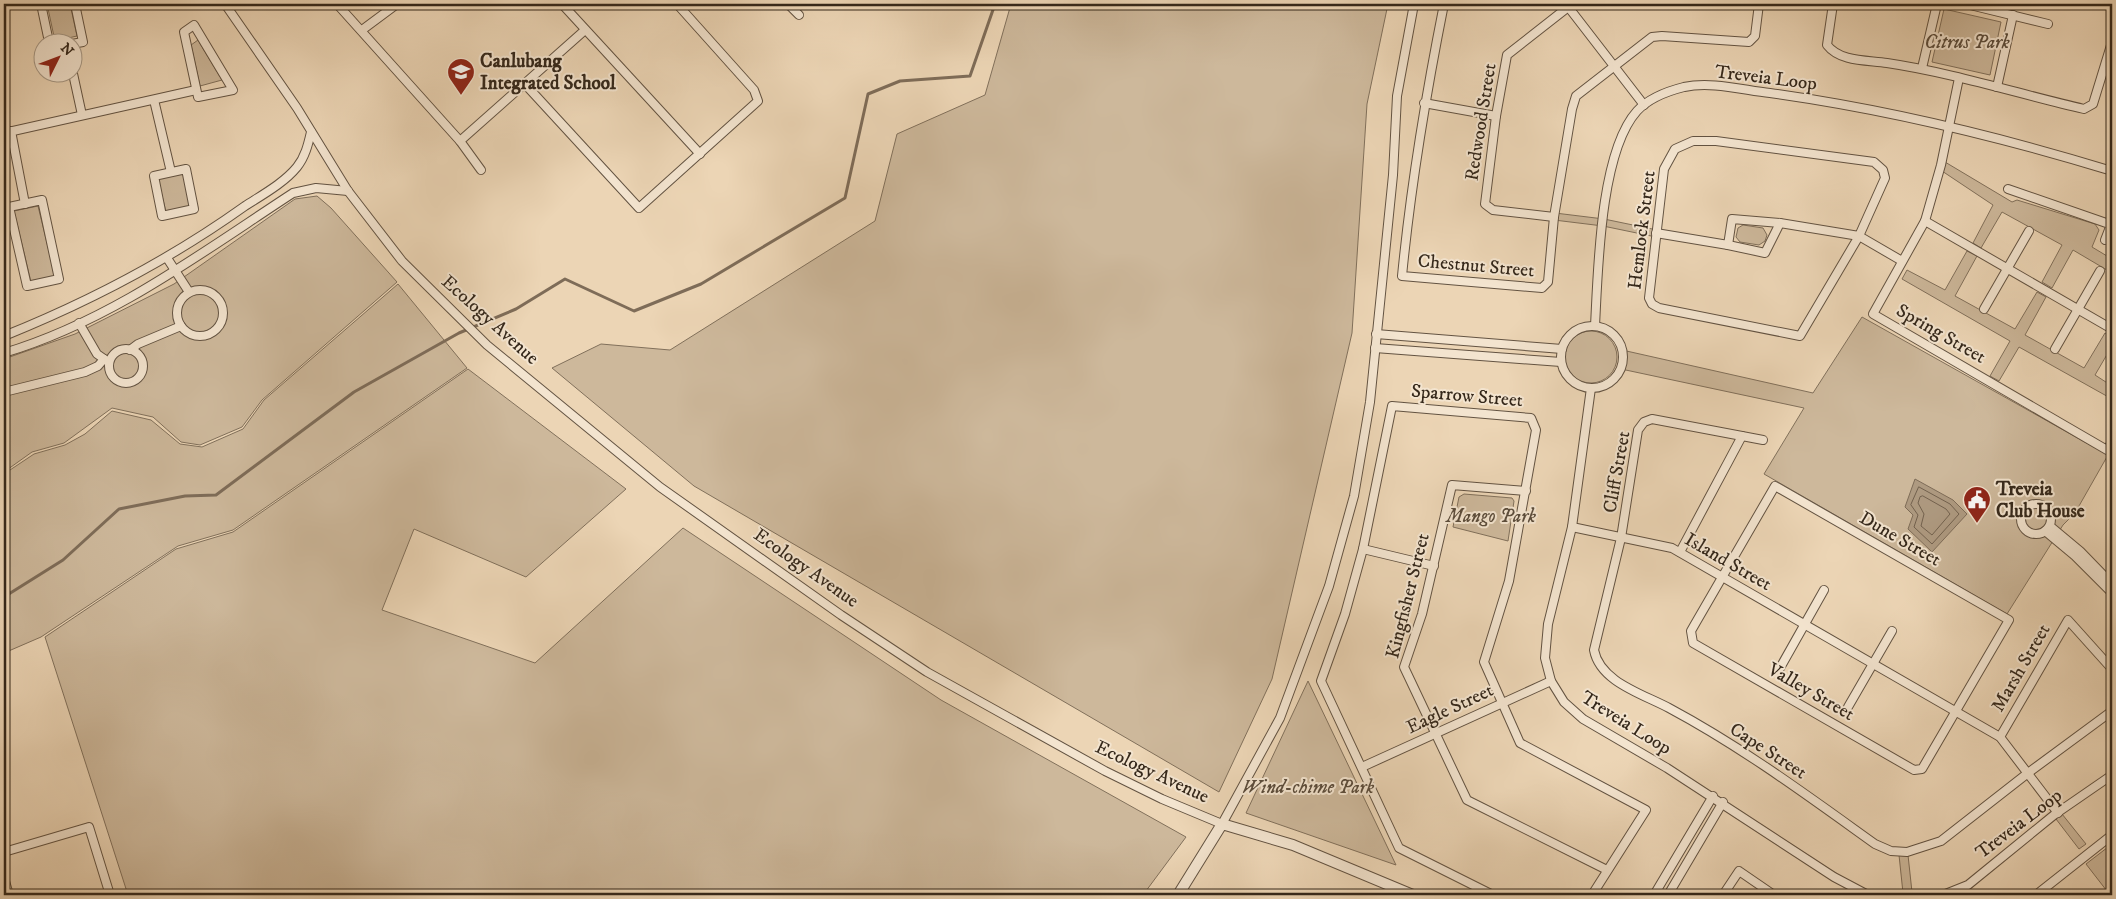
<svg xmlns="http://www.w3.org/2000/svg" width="2116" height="899" viewBox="0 0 2116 899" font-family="'IM FELL DW Pica',serif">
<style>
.green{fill:#cdb89b;stroke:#81705b}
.water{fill:#ae9a81;stroke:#7e6c58}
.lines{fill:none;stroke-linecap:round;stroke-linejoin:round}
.shore{stroke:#72614e;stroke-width:1}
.stream{stroke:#7e6c58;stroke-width:3}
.minor-casing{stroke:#635342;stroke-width:10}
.tertiary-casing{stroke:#635342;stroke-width:12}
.minor{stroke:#f3e4cf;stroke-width:8}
.tertiary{stroke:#f3e4cf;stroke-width:10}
.labels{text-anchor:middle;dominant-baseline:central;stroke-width:4;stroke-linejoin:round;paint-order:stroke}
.park-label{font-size:19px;font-style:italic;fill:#5b4c3b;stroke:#f3e4cf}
.poi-label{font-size:19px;font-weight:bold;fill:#35281b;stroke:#f3e4cf;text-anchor:start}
.street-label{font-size:19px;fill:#35281b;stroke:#f3e4cf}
</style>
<rect width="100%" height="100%" fill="#ecd5b5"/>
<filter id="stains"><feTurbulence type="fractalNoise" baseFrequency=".004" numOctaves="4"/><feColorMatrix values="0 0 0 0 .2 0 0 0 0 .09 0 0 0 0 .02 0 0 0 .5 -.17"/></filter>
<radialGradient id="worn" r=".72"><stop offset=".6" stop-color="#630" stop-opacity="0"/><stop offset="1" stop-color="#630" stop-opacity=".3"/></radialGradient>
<g class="green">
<path d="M47,4H70L77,36L55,41Z"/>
<path d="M1011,4H1388L1367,104L1352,333L1272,679L1219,792L694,486L552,368L601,344L670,350L875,221L897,134L985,95Z"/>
<path d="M1944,9L2001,22L1990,75L1932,62Z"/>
<path d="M198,40L222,80L200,86L191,45Z"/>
<path d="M1945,162L2012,202L2017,200L2095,224L2099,230L2092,247L2112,259V273L2073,250L2052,288L2042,282L2062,245L2002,212L1981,248L1973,243L1993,205L1942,171Z"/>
<path d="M183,173L191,206L166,212L158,179Z"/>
<path d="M317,196L331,208L397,282L262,400L242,427L200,445L181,442L153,417L112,408L64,443L32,452L4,472V359L75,334L174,284L295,199Z"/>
<path d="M38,206L55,276L31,282L14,211Z"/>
<path d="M1555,213L1604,219L1657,230L1656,237L1603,226L1554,220Z"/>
<path d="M1743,225L1763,228L1767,235L1765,241L1759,245L1740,242L1736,237L1738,228Z"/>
<path d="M1967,251L1977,256L1955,296L2015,329L2037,292L2046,297L2025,335L2084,368L2105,333L2112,337V346L2095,375L2112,386V399L2019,347L1999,381L1990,376L2010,341L1902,279L1907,270L1945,290Z"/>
<path d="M398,284L467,368L233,530L178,546L41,637L4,653V474L34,454L65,445L85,434L112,411L151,420L180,444L202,447L243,429L264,400Z"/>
<path d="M1862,317L2108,455L2075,513L2063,525L2007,614L1764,474L1804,408L1621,369L1622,350L1813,393Z"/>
<circle cx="1591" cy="357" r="26"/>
<path d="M468,369L626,489L526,577L414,529L382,610L535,663L683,528L941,700L1186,837L1143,895H128L45,637L176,549L233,532Z"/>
<path d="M1464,494L1512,498L1514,501L1508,541L1453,527L1459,497Z"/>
<path d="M1308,681L1396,865L1246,813Z"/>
<path d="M2062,814L2086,844L2079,849L2056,819Z"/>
<path d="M2112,844V895H2110L2086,864Z"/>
<path d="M1899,855H1908L1912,892L1903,893Z"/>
</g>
<path class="water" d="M1915,479L1953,500L1967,514L1932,552L1908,529L1913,515L1905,507Z"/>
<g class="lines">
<g class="shore">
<path d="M1919,487L1950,504L1959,514L1932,544L1914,527L1918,515L1911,505Z"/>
<path d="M1923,496L1946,509L1950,514L1932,535L1921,526L1924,514L1918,503L1920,497Z"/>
</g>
<path class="stream" d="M4,597L63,560L119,509L185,496L216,495L354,392L459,333L516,309L565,279L634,311L701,284L845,198L868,94L900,81L970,76L995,4"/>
<defs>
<g id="minor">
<path d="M41,4L49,42"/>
<path d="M225,4L297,108L348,191L402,261L487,345L660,487L841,615L927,672L1105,771L1162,799L1222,824L1280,718L1329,586L1354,496L1370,402L1393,175L1397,96L1414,4"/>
<path d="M337,4L460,141L481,170"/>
<path d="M562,4L700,154"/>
<path d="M788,4L799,15"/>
<path d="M1444,4C1426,94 1411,184 1402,276L1542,288L1548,282L1554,217L1572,109L1576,96L1652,37L1662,36L1749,42L1755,36L1759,4"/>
<path d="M1566,4L1644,105"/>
<path d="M1833,4L1827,45C1840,62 1867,60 1887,63C1954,73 2019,94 2084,109L2093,104L2112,42"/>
<path d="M1966,4L2048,24"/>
<path d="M194,25L233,90L198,97L184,32Z"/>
<path d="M362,30L397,4"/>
<path d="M72,44L83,42L75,4"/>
<path d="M1922,68L1937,4"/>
<path d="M72,69L82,115"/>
<path d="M1959,78L1941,165L1925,221L1873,314L2107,450L2112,442"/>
<path d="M524,83L639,208L758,101L754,90L677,4"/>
<path d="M1997,87L2013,15"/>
<path d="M154,100L171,172"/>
<path d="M1424,103L1496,116"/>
<path d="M11,131L25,204"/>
<path d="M4,133L196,90"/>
<path d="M460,141L585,30"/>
<path d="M1693,141H1716L1874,162L1883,170L1885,178L1859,236L1800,336L1659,308L1652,304L1649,298L1664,169L1675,149Z"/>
<path d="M186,169L194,209L162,216L154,176Z"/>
<path d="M2008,189L2112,225"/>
<path d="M42,200L59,279L27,286L9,207Z"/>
<path d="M1554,217L1493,210L1485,204L1496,116L1507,55L1572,4"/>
<path d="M1925,221L2112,329"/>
<path d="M1656,233L1728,245L1732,219L1780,223L1859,236L1902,261"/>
<path d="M2105,240L2112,222"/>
<path d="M1728,245L1765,253L1780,223"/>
<path d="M167,258L189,292"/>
<circle cx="200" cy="313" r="23"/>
<path d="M1984,309L2029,231"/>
<path d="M79,323L97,354L107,361"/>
<path d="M1595,326C1598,270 1600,152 1637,111C1649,98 1668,91 1684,87C1711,81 1743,90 1770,93C1886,109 2001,137 2112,171"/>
<circle cx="1592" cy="357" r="31"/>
<path d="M1376,334L1562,349"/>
<path d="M4,336C91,301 168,261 245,206C262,195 284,183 297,167C305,157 308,145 311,132"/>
<path d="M1375,348L1561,362"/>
<path d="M2055,349L2100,271"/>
<circle cx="126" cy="366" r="17"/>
<path d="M130,350L138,344L181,326"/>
<path d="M4,353C111,321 201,253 293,193L316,188L348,191"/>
<path d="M1591,388L1572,527L1548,624L1545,658L1551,681L1564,702L1583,719L1667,768L1834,877L1868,895"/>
<path d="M4,392L85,372L98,366L104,359"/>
<path d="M1742,436L1763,440"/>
<path d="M1775,486L2009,620L1922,769L1914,770L1693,643L1691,631L1695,624Z"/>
<path d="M1526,491L1452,485L1422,614L1404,667L1467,800L1607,870"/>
<circle cx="2036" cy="519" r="15"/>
<path d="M2050,526L2080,551L2112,584"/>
<path d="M1572,527L1672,548L2000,737L2058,813"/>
<path d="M2045,531L2075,556L2112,593"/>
<path d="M1363,549L1434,566"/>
<path d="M1680,552L1742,436L1652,419L1644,422L1638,430L1621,538L1594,650C1600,682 1643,694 1669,708C1742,747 1808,796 1875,844L1891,851L1907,852L1941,841L2028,773L2112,711"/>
<path d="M1780,668L1824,590"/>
<path d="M1848,707L1892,631"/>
<path d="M2000,737L2068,620L2112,669"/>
<path d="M1362,767L1551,681"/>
<path d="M4,852L89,827L110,895"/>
<path d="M4,878L9,895"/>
<path d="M1493,895L1399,848L1321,681L1345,614L1363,549L1392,406L1531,418L1536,430L1509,581L1484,662L1520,743L1646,810L1592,895"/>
<path d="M1654,895L1713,796"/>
<path d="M1668,895L1723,802"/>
<path d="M1723,895L1739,871L1774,895"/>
<path d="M1943,895L1968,885L2054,815L2112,775"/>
<path d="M2036,895L2112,835"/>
</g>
<path id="tertiary" d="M1178,895L1222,824L1293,845L1413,895"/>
</defs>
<use href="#minor" class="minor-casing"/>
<use href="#tertiary" class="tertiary-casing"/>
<use href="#minor" class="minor"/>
<use href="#tertiary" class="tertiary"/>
</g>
<defs>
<symbol id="school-pin" viewBox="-11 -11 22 30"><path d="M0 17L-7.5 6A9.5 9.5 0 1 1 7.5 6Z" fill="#8f2418" stroke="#f3e4cf"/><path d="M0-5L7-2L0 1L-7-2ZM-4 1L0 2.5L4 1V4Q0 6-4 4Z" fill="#fff"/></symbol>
<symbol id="civic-pin" viewBox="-11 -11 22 30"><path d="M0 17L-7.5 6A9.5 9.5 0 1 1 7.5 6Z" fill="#8f2418" stroke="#f3e4cf"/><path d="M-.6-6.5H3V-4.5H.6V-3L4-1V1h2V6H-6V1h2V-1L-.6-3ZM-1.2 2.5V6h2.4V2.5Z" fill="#fff"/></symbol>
</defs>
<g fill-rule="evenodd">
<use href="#school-pin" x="445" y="56" width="32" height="43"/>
<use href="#civic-pin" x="1961" y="484" width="32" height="43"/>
</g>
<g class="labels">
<g class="park-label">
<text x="1967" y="42">Citrus Park</text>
<text x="1491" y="516">Mango Park</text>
<text x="1308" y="787">Wind-chime Park</text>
</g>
<g class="poi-label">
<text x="480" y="61">Canlubang<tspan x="480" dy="22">Integrated School</tspan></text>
<text x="1996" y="489">Treveia<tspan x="1996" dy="22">Club House</tspan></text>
</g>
<g class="street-label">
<text transform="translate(1766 78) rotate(7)">Treveia Loop</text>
<text transform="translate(1481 122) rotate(-81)">Redwood Street</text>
<text transform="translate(1642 230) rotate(-83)">Hemlock Street</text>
<text transform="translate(1476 266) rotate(5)">Chestnut Street</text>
<text transform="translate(490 320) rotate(42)">Ecology Avenue</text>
<text transform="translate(1941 334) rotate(30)">Spring Street</text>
<text transform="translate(1467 396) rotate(5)">Sparrow Street</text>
<text transform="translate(1617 472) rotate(-80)">Cliff Street</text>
<text transform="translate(1900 539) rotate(30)">Dune Street</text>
<text transform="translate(1728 562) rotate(30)">Island Street</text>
<text transform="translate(806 568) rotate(35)">Ecology Avenue</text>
<text transform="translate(1408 596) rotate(-76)">Kingfisher Street</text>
<text transform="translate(2021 668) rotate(-60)">Marsh Street</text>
<text transform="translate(1811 692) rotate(30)">Valley Street</text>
<text transform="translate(1450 709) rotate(-25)">Eagle Street</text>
<text transform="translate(1626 723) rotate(32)">Treveia Loop</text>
<text transform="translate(1768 751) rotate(33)">Cape Street</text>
<text transform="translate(1152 772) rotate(25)">Ecology Avenue</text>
<text transform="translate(2019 824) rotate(-37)">Treveia Loop</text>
</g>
</g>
<rect width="2116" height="899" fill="none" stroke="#ecd5b5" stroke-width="20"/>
<rect x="5" y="5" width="2106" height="889" fill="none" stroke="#35281b" stroke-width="2.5"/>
<rect x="10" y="10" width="2096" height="879" fill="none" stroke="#35281b"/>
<g transform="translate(58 58) rotate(48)"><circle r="24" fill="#f3e4cf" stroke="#a79987"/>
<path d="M0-4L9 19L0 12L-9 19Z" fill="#8f2418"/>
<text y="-8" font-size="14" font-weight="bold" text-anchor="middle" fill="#35281b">N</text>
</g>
<rect width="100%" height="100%" filter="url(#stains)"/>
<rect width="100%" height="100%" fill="url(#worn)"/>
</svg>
